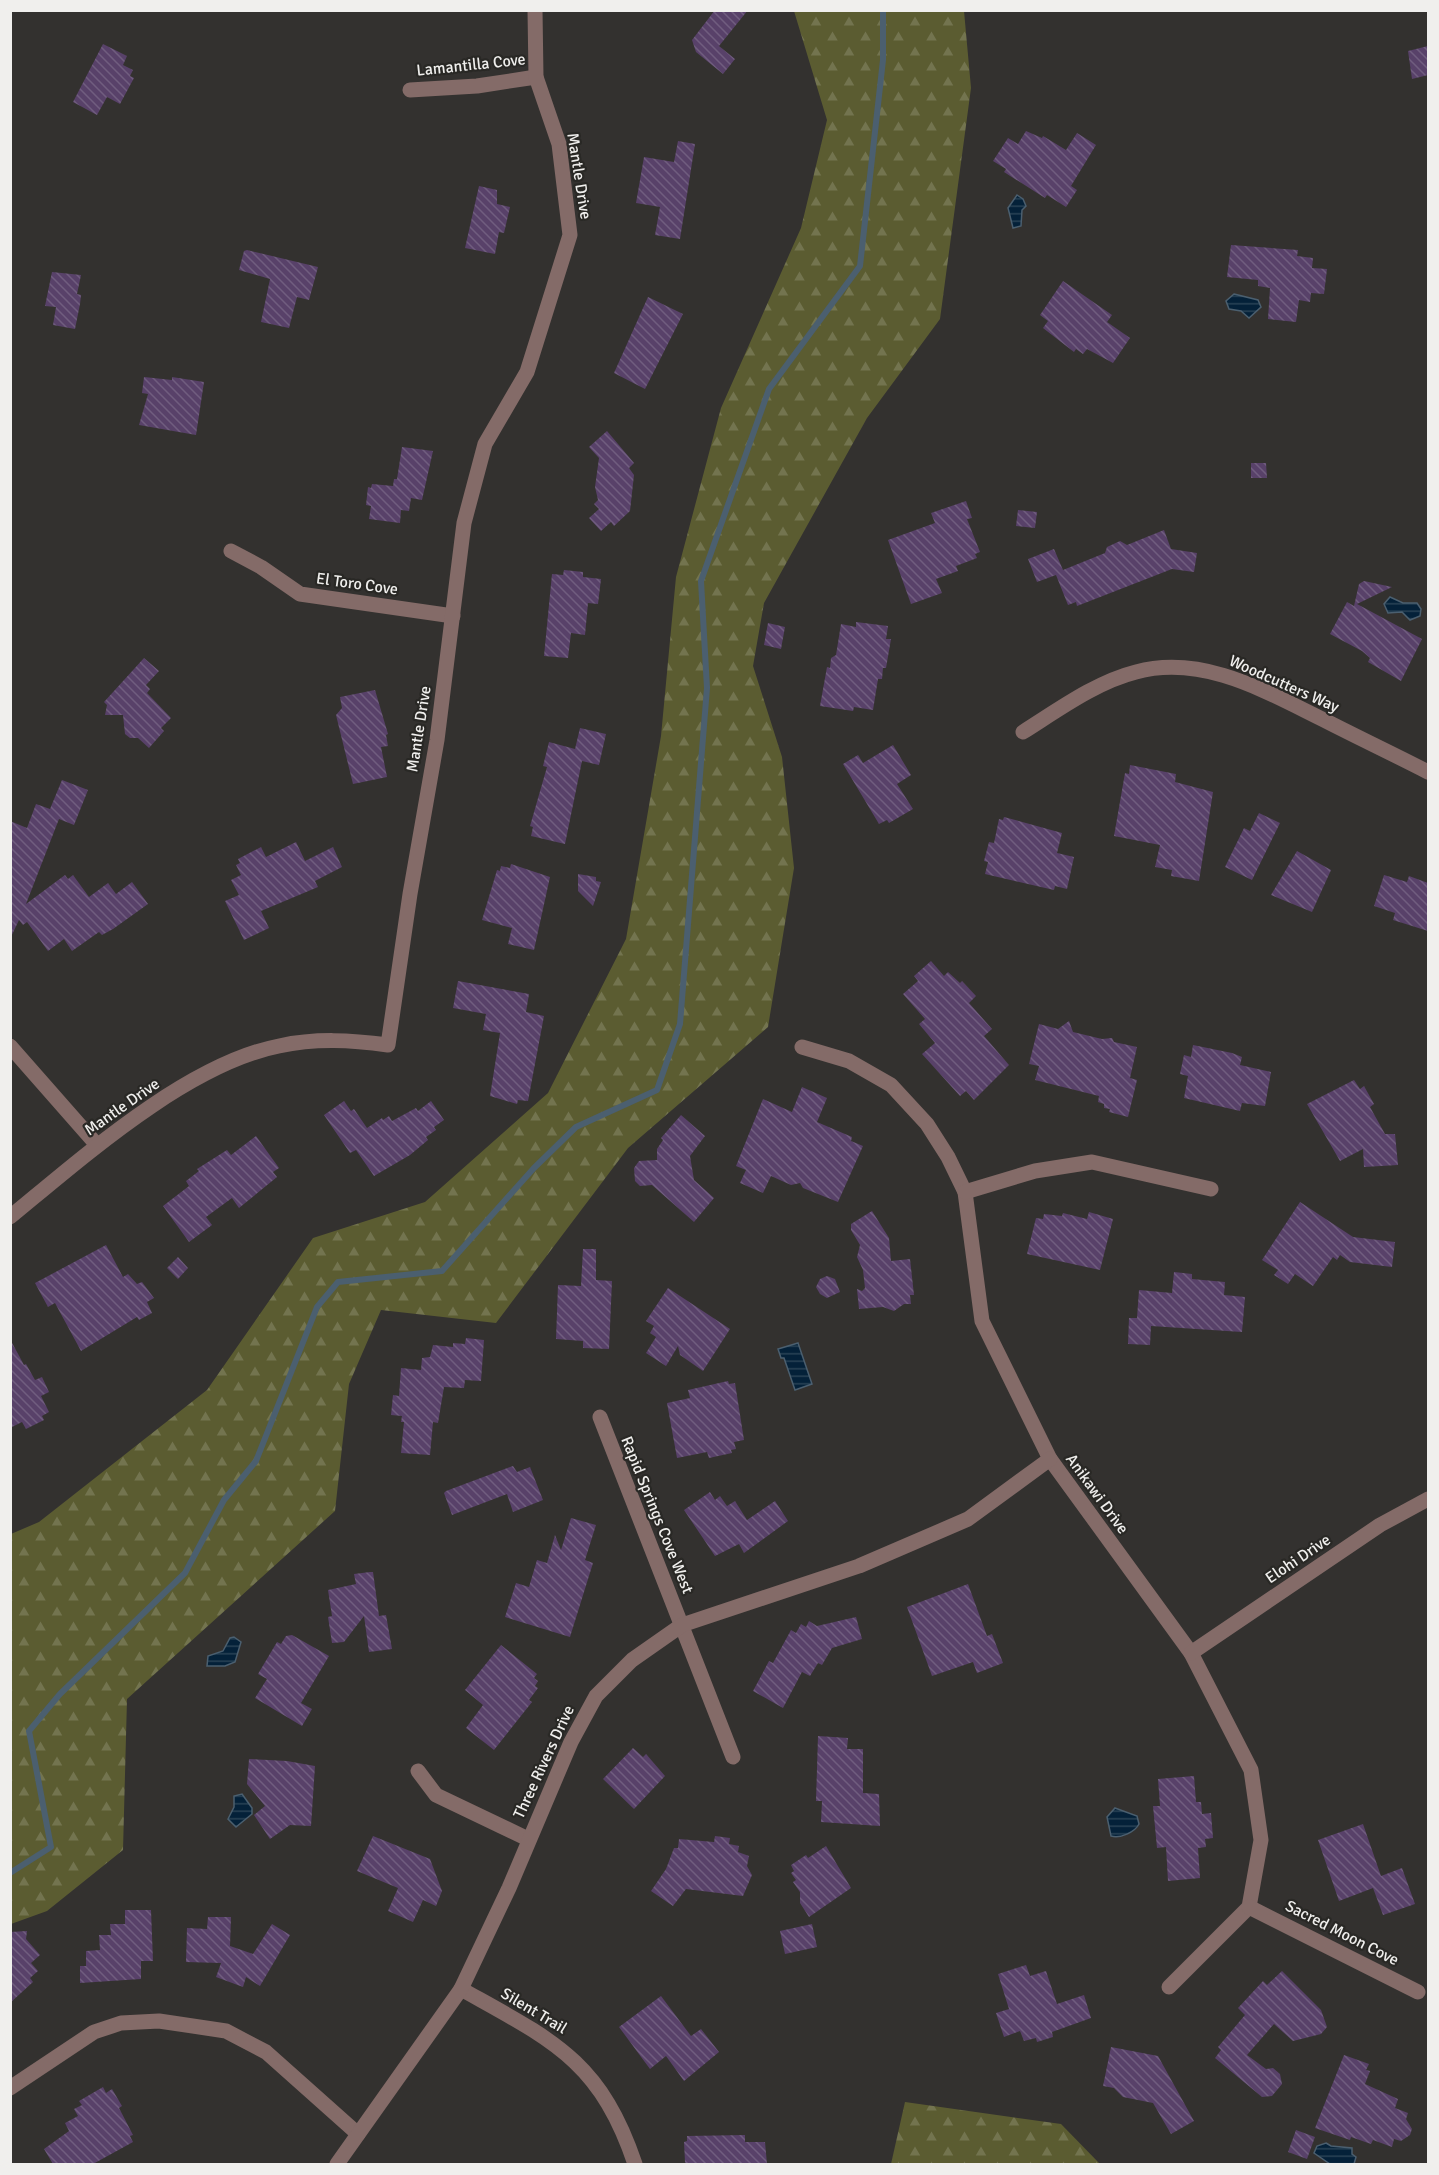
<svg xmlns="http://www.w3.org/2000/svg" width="1439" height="2175" viewBox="0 0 1439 2175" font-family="Signika,sans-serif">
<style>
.forest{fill:url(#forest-firs)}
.water{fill:url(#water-rules);stroke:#4b5f6f;stroke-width:1.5}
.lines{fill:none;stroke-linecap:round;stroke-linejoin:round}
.stream{stroke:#4b5f6f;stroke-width:6}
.building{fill:url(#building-back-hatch)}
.street{stroke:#846b68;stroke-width:15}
.labels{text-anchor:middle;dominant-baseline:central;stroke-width:4.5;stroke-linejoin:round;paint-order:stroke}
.street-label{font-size:16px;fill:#f0efed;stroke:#292825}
</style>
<defs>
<pattern id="forest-firs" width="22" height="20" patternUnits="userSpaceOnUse" patternTransform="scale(1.5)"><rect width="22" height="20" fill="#5b5c31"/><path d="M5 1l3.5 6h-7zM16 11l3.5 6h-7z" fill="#73744f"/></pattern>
<pattern id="water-rules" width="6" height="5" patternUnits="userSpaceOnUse" patternTransform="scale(1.5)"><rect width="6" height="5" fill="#042139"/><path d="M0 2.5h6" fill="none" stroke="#294256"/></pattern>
<pattern id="building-back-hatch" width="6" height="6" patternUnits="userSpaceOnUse" patternTransform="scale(1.5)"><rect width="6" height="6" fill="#584169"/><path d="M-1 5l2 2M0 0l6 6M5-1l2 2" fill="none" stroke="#705d7f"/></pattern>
</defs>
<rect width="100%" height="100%" fill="#33312f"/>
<g class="forest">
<path d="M794,11H964L971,88L940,319L867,418L764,603L753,666L782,757L794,868L768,1027L628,1148L496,1323L381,1310L349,1384L335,1511L127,1699L123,1850L47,1911L11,1924V1534L39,1522L207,1390L313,1238L425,1202L548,1093L626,939L661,736L676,577L721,408L801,228L827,120Z"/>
<path d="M905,2102L1061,2124L1100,2164H891Z"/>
</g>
<g class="water">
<path d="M1017,195L1023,199L1026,206L1022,210L1021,226L1013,228L1008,208Z"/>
<path d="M1234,294L1258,300L1261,307L1249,318L1241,311L1229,309L1226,301Z"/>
<path d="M1390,597L1403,603H1417L1421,609L1420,616L1410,620L1402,612L1388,613L1384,604Z"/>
<path d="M798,1343L812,1384L795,1390L784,1358H781L778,1349Z"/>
<path d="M234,1637L241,1642L235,1662L225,1666H207L208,1656L223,1651L230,1638Z"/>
<path d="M242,1794L252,1808V1814L236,1827L228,1819L234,1807V1796Z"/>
<path d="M1115,1808L1137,1816L1139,1824C1135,1832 1120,1839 1111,1836L1107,1817Z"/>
<path d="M1326,2143L1331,2146L1352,2148V2154L1356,2157L1354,2164H1330L1314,2153L1317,2146Z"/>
</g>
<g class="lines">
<path class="stream" d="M10,1873L51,1847L29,1731L60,1694L185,1573L224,1500L256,1461L317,1307L338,1282L442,1271L534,1168L576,1127L657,1090L680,1024L707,688L701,581L769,389L860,266L883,60V10"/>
</g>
<g class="building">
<path d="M715,10H748L719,46L735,59L723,74L696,52L692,40Z"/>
<path d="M103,44L127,56L123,65L133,70L130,76L134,78L120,104L107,97L97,115L73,102Z"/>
<path d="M1428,46V75L1412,79L1408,51Z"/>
<path d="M1026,131L1042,138L1043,136L1066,150L1077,133L1096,145L1071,186L1077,190L1066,207L1047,195L1045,198L1004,172L1006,169L993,161L1008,138L1018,144Z"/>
<path d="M678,141L695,144L680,239L655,235L660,207L636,203L644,157L674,162Z"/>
<path d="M479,186L497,190V204L510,207L504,233L499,232L495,254L465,248Z"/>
<path d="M1231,245L1298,250L1297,256L1313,258L1312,268L1327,269L1324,294L1311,293L1310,302L1299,300L1296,322L1268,319L1270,288L1258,286V280L1227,277Z"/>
<path d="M247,250L318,267L309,300L297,297L289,328L261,322L270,279L239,270L244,251Z"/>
<path d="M52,272L81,275L77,294L81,295L80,304L75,329L53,325L56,307L45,306Z"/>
<path d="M1063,281L1112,315L1107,322L1130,338L1113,363L1087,349L1083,354L1076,349L1074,352L1043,328L1048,321L1040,315Z"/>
<path d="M648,297L683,314L645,389L614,373Z"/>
<path d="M144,377L172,380V377L204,382L196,435L139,425L148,394L142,393Z"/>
<path d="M607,431L634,463L629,468L634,475L630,511L614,526L611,522L601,531L589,518L599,509L594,504L598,500L595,487L599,458L589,447Z"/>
<path d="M402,447L433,451L422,500L411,498L409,511L401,510L400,523L369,519L371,506L366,505L368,487L371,488L372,484L393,486L394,479H397Z"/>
<path d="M1251,463H1266L1267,478H1251Z"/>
<path d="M966,501L972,518L967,519L980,552L975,554L977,558L956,566L958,571L936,579L942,593L911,604L888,540L935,523L931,513Z"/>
<path d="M1018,510L1037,512L1035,528L1016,526Z"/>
<path d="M1164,530L1171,549L1197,553L1194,572L1172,569L1077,606L1076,602L1068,605L1056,575L1037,582L1028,559L1054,549L1063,570L1105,553L1107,547L1120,541L1127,545Z"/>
<path d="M564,570L583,572V577L601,579L598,604L588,603L585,635L571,633L568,658L544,656L552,574L563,575Z"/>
<path d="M1364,581L1392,587L1357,604L1422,639L1401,681L1368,662L1370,658L1362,651L1330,634L1347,602L1354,606L1359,584Z"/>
<path d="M856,622L888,626L886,639H891L886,668H883L882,679H878L873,710L854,707L853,711L820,706L827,667L830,668L831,658L836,655L841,624L856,627Z"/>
<path d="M768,623L785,627L781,649L764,645Z"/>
<path d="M144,658L159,671L146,685L150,689L147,693L171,718L161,728L164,731L149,748L138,738H130L125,734L123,715H105L107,705L104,702Z"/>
<path d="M375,690L388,734L386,735L388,746L381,747L387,777L353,784L336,715L342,708L340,697Z"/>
<path d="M580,728L606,734L599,765L582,761L565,844L531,836L533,827L530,826L547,767L543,766L549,742L575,749Z"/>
<path d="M893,745L911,775L897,784L913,809L889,823L887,820L879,824L843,764L858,755L863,763Z"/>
<path d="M1130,765L1176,774L1175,782L1213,792L1199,881L1171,876L1172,870L1155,867L1160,845L1114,836L1125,773L1129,774Z"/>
<path d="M62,780L88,790L74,825L59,819L26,904L65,875L68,879L73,875L89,897L108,883L116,894L132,882L148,904L113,929L102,935L99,932L72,951L64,939L48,951L27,922L23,925L19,920L10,939V821L27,828L36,804L50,809Z"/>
<path d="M1259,813L1280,823L1252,880L1225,867L1244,828L1250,831Z"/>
<path d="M1004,817L1062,833L1057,853L1074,857L1067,889L1055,886L1054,890L985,874L988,862L984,861L989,842L994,843L999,819L1003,820Z"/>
<path d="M296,842L305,861L333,847L342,867L315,881L318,887L261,911L269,928L244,940L225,901L239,895L231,880L241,875L236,865L240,863L238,859L261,847L266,857Z"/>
<path d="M1297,851L1331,870L1312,912L1271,895Z"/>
<path d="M511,864L550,877L534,950L508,944L512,928L482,920L497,870L500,871L501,866L510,868Z"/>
<path d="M578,874L596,877V881L601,882L593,906L578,891Z"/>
<path d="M1384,875L1407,882L1409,876L1428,883V931L1393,920L1395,913L1374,906Z"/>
<path d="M931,961L944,976L948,972L960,983L962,981L976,996L969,1003L992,1029L984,1036L1009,1065L974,1100L966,1091L960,1096L922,1054L935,1043L919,1024L925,1019L903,994L918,981L914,976Z"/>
<path d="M458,981L529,994L526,1012L544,1016L528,1101L518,1100L517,1104L490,1096L500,1033L483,1030L486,1014L453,1008Z"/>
<path d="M1069,1021L1073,1032L1102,1039L1112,1038L1114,1042L1137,1047L1130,1078L1137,1080L1128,1117L1109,1112L1110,1109L1104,1108V1104L1098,1102L1099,1096L1035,1080L1039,1066L1029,1064L1039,1024L1058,1029Z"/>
<path d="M1193,1045L1232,1053L1242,1057L1240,1065L1271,1072L1265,1106L1242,1103L1240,1111L1184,1098L1188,1076L1180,1074L1184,1055L1191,1057Z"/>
<path d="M1354,1080L1360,1089L1364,1086L1374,1104L1370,1107L1385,1134H1395L1398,1165L1364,1167L1363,1149L1340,1161L1307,1104Z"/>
<path d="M802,1087L827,1098L817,1122L852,1137L851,1141L863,1146L838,1202L803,1188L800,1183L791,1185L771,1176L763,1193L740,1183L746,1170L736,1166L763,1099L792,1112Z"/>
<path d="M344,1101L351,1111L354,1109L367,1128L382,1118L383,1120L389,1116L392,1121L416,1108L418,1111L431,1101L444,1120L434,1127L436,1130L426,1137L428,1140L410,1155L374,1176L356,1150L350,1153L324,1115Z"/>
<path d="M681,1115L705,1136L690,1156L694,1180L714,1198L694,1222L652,1185L640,1186L635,1181L634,1168L639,1161L657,1160V1149L663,1140L661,1138Z"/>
<path d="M256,1136L279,1168L273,1172L277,1177L239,1208L232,1198L206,1217L212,1225L189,1242L163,1206L189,1186L186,1181L199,1171L197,1169L227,1150L231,1155Z"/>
<path d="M1300,1202L1353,1237L1395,1242L1392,1267L1350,1262L1340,1255L1337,1260L1333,1257L1313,1286L1295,1274L1288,1284L1274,1275L1278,1270L1262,1260Z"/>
<path d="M872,1211L889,1238L891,1261L910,1259L914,1295H910L911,1304H904L894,1311L883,1307L859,1309L857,1289L862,1291L865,1288L863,1270L857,1257L860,1245L851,1230V1224Z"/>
<path d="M1089,1212L1113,1219L1100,1270L1027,1254L1036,1218L1043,1219L1044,1214L1062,1216L1063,1213L1087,1219Z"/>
<path d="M106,1245L123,1277L128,1274L137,1284L142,1282L154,1298L147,1302L152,1313L139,1320L137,1317L81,1351L55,1303L48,1307L35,1283Z"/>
<path d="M583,1249H596V1280L612,1281L609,1349L583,1348V1341L556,1339L558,1285L581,1286Z"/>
<path d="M178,1257L188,1268L178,1279L167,1268Z"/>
<path d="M1174,1272L1192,1274V1279L1225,1282L1224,1295L1245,1297L1242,1332L1151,1326L1150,1345L1128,1344L1129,1318H1137L1139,1290L1172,1293Z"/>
<path d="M827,1276L835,1279L840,1292L827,1298L820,1294L816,1287L820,1279Z"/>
<path d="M668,1288L730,1329L703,1371L680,1355L678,1346L666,1366L646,1353L656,1337L650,1333L654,1326L646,1321Z"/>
<path d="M466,1338L484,1340L481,1381L465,1380L464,1388L444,1387L438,1423L433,1422L430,1455L401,1453L404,1422H401L402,1416L391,1415L393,1395L399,1396L401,1368L421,1370L422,1358L430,1357L433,1345L453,1347V1343L465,1344Z"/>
<path d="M10,1339L24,1365L26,1364L35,1380L42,1377L49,1392L41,1396L49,1412L42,1416L44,1420L26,1429L22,1422L10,1428Z"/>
<path d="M728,1381L729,1384L735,1383L744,1440L734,1442L736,1449L731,1450L732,1453L709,1458L707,1452L677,1458L667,1403L690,1398L688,1390Z"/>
<path d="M513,1466L517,1472L530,1467L543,1500L513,1512L507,1494L452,1515L444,1493L446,1491Z"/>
<path d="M710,1492L715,1500L720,1496L727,1506L735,1501L747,1520L775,1501L788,1521L744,1553L739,1544L715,1556L684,1510Z"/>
<path d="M571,1518L596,1525L585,1560L593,1563L570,1637L505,1617L516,1583L529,1587L537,1560L547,1563L555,1535L561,1550Z"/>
<path d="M370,1572H373L379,1616L386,1615L392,1649L369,1652L364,1616L344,1642L332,1643L328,1617L332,1616L328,1590L356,1584L354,1574Z"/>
<path d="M968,1584L987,1636L992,1634L1003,1663L977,1673L973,1662L932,1676L907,1607Z"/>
<path d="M856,1617L862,1639L832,1648L822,1665L818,1663L810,1676L802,1672L783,1708L753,1691L769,1661L773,1663L791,1630L796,1633L801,1624L806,1627L809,1621L817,1626Z"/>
<path d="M292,1635L329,1656L301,1703L312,1709L302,1726L255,1698L267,1679L258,1674L277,1642L281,1644L286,1636Z"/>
<path d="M501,1645L537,1674L534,1678L538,1681L535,1686L538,1688L529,1700L532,1702L494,1750L466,1728L483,1705L465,1690Z"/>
<path d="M818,1736L848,1738L847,1749H863V1793L879,1794L880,1826L821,1822L822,1801H816Z"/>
<path d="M633,1748L643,1757L646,1754L665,1776L634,1809L603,1779Z"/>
<path d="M249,1759L287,1761L315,1766L311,1826L290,1825L270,1839L254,1815L265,1806L247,1784Z"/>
<path d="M1194,1776L1196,1802H1201L1202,1814L1211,1813L1213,1838L1205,1839L1206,1847L1198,1848L1200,1878L1168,1881L1166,1847L1157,1848L1153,1806H1160L1158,1779Z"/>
<path d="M1363,1824L1381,1876L1402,1868L1415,1904L1383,1915L1373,1888L1339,1901L1318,1840Z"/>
<path d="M373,1836L430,1859L442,1891L436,1906L423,1900L413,1922L388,1911L398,1888L357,1871Z"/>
<path d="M715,1836L730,1838L729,1844L739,1846L738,1852L749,1856L747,1866L752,1875L743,1896L686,1889L673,1906L651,1891L666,1869L674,1848H678L679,1839L714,1842Z"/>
<path d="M826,1846L851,1888L809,1917L800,1903V1892L793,1882L796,1880L791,1873L794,1871L791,1865L806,1855L808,1858Z"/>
<path d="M125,1910H151L153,1961H141V1979L80,1983V1966H86V1951L100,1950L99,1935H111L110,1924H125Z"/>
<path d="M208,1917H231L230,1946L253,1954L272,1924L290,1935L260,1986L246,1977L243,1987L216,1977L221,1963L186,1962L187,1928L207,1929Z"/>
<path d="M812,1924L817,1947L785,1954L780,1931Z"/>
<path d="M27,1931L26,1939L40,1955L31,1963L38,1971L30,1978L33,1982L10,2003V1932Z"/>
<path d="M1026,1965L1030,1976L1046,1971L1057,2004L1084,1995L1091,2018L1052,2032L1053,2037L1037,2042L1036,2038L1024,2041L1020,2031L1004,2037L996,2013L1009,2009L998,1974Z"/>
<path d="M1282,1971L1321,2010L1327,2027L1321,2034L1293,2041L1274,2024L1247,2055L1266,2069L1273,2068L1280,2074L1282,2084L1272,2096L1262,2097L1215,2058L1221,2050L1218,2047L1245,2015L1238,2008L1263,1981L1267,1985Z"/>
<path d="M661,1996L691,2036L701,2029L719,2052L684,2081L666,2056L650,2069L619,2027Z"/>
<path d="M1111,2047L1158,2056L1194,2121L1171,2134L1153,2103L1123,2097L1114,2088L1103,2086Z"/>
<path d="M1344,2055L1369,2064L1366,2070L1370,2071L1365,2084L1398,2099L1395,2108L1408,2113L1406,2119L1412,2129L1410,2135L1401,2141L1394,2139L1392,2147L1373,2140L1371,2144L1351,2137L1350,2140L1315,2128Z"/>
<path d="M103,2087L106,2093L112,2089L122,2106L119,2108L133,2135L130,2136L133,2142L93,2164H53L44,2149L69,2131L65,2123L78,2116L74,2109L82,2105L79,2101Z"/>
<path d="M1296,2130L1315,2137L1307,2159L1288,2152Z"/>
<path d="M745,2135V2142H765L767,2164H686L685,2162L684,2142L687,2141V2136Z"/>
</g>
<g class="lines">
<g class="street">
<path d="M410,90L477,86L536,77"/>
<path d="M231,551L261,567L300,594L453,616"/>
<path d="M1023,732C1058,710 1096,682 1136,672C1202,654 1265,691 1322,719C1357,737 1393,754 1428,772"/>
<path d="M10,1046L97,1145"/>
<path d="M802,1047L849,1061L891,1085L927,1124L948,1157L965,1192L982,1321L1050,1459L1191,1653L1251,1770L1261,1840L1249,1907L1169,1987"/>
<path d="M965,1192L1035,1171L1092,1162L1211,1189"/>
<path d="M10,1217C82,1158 187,1064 279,1046C316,1038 351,1040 388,1045L410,894L437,740L464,523L485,444L527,372L570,235L559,144L536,77L535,10"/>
<path d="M600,1417L733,1757"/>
<path d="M1191,1653L1380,1525L1428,1499"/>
<path d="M418,1771L436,1795L528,1839"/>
<path d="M1249,1907L1418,1992"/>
<path d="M461,1989C552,2040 600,2060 635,2164"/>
<path d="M10,2088L94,2032L121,2023L159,2021L226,2031L266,2052L358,2134"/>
<path d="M337,2164L461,1989L509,1888L571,1742L596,1696L632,1660L682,1625L859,1566L968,1519L1050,1459"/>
</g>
</g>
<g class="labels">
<g class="street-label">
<text transform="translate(471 65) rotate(-6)">Lamantilla Cove</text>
<text transform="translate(579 176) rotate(81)">Mantle Drive</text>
<text transform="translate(357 584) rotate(8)">El Toro Cove</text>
<text transform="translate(1284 684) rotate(24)">Woodcutters Way</text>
<text transform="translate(419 729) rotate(-81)">Mantle Drive</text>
<text transform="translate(122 1107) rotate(-35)">Mantle Drive</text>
<text transform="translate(1097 1494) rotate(54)">Anikawi Drive</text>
<text transform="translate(657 1515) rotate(68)">Rapid Springs Cove West</text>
<text transform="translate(1298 1559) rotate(-34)">Elohi Drive</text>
<text transform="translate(544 1762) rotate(-65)">Three Rivers Drive</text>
<text transform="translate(1342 1933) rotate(27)">Sacred Moon Cove</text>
<text transform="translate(534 2011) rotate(31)">Silent Trail</text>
</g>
</g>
<rect width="1439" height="2175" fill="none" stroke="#f0efed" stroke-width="24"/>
</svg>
